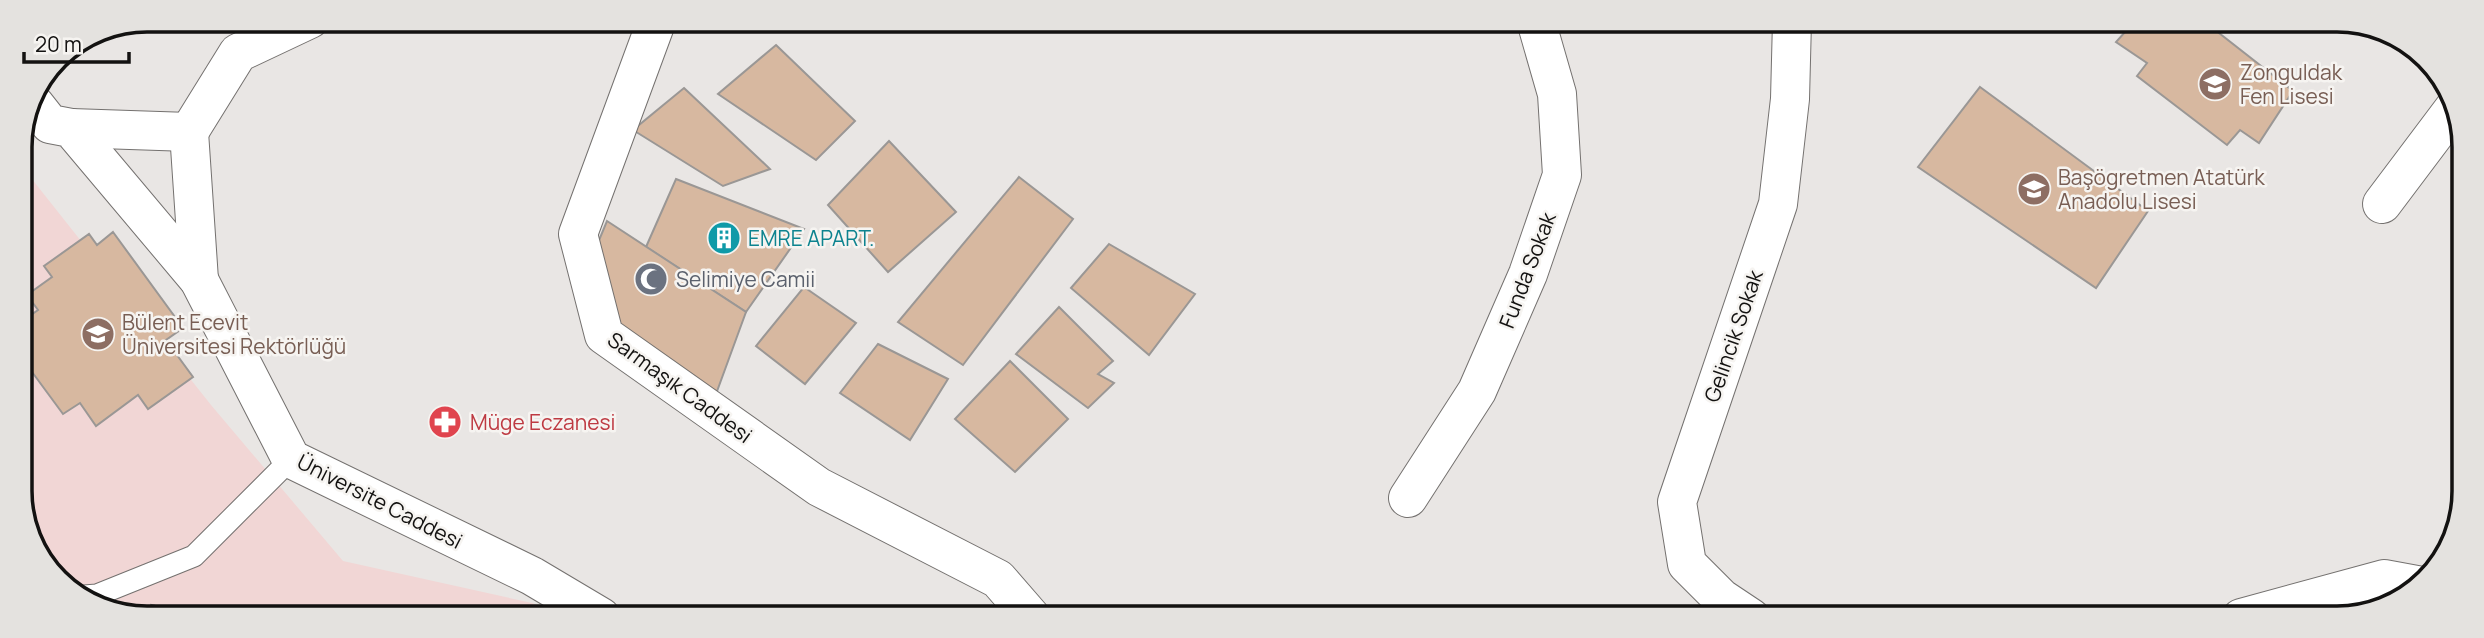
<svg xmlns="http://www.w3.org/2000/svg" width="2484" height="638" viewBox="0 0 2484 638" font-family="Manrope,sans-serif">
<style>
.education{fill:#f1d6d5}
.building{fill:#d7b8a0;stroke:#9a9795;stroke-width:2}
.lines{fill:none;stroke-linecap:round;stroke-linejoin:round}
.service-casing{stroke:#74716f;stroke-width:23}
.minor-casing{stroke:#74716f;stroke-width:40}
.tertiary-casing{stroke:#74716f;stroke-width:40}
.path{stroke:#7d7b7a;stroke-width:4.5;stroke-dasharray:5 5;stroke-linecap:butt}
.service{stroke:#fff;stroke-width:21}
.minor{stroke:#fff;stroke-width:38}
.tertiary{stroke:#fff;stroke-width:38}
.labels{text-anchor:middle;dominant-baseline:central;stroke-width:5;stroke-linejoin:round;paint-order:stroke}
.education-label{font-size:21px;fill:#785e54;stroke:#f6f4f1;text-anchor:start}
.culture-label{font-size:21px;fill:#0d838f;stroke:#f6f4f1;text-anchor:start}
.street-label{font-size:21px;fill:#131211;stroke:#f6f4f1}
.worship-label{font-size:21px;fill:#5b616d;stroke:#f6f4f1;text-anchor:start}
.health-label{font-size:21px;fill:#be3a42;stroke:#f6f4f1;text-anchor:start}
.rim{fill:none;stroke:#131211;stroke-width:3.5}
</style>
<rect width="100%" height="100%" fill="#e9e6e4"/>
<path class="education" d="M20,164L211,405L343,561L532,603L565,617L121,616L57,582L22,517Z"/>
<g class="building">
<path d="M2134,22H2244L2239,28L2225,24L2219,33L2293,91L2259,143L2240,130L2227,145L2137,76L2147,63L2116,42Z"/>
<path d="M776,45L855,121L816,160L718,94Z"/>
<path d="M1980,87L2148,211L2096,288L1918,167Z"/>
<path d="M684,88L770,169L723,186L633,130Z"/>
<path d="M889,141L956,212L888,272L828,205Z"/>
<path d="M1019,177L1073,219L963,365L898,322Z"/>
<path d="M676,179L804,229L746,312L646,247Z"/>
<path d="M607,221L746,312L716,394L616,325L597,245Z"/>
<path d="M113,232L183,328L166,340L193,377L148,409L138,395L96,426L80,403L63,414L21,357V322L38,310L27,295L52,277L44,266L89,234L97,245Z"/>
<path d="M1109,244L1195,294L1149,355L1071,288Z"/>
<path d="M804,287L856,323L805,384L756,346Z"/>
<path d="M1059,307L1113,361L1098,374L1114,383L1088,408L1016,354Z"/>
<path d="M878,344L948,379L910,440L840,393Z"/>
<path d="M1010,361L1068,419L1015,472L955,419Z"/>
</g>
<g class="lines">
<defs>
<path id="service" d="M84,596L97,595L194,556L291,459"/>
<g id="minor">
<path d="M657,20L578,234L604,335L819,487L998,579L1031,617"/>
<path d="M2382,204L2455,107"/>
<path d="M1408,498L1477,391L1528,274L1562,175L1557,94L1536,21"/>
<path d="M1751,618L1721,598L1687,564L1677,502L1778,204L1790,99L1792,21"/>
<path d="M2241,618L2384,579L2422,586"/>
</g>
<g id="tertiary">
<path d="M35,105L50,124L71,128L199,280L291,459L532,576L601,617"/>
<path d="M71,128L189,132L238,53L310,19"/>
<path d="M189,132L199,280"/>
</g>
</defs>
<use href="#service" class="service-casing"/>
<use href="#minor" class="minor-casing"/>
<use href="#tertiary" class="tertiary-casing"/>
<path class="path" d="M150,606L201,616"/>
<use href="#service" class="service"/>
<use href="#minor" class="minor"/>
<use href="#tertiary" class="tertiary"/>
</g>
<defs>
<symbol id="school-disc" viewBox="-11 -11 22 22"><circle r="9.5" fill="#8d6e63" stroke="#f6f4f1"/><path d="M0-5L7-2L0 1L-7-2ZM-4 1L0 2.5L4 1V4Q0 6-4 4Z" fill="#fff"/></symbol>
<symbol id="building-disc" viewBox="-11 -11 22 22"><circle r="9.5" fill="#0f9aa8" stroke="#f6f4f1"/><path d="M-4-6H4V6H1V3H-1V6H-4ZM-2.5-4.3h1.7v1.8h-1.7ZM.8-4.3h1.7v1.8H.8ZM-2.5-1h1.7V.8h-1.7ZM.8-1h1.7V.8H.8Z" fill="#fff"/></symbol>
<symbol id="mosque-disc" viewBox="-11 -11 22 22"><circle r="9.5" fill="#6b7280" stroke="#f6f4f1"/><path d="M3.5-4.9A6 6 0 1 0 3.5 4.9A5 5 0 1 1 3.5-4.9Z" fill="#fff"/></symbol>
<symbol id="university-disc" viewBox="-11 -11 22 22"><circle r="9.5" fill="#8d6e63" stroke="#f6f4f1"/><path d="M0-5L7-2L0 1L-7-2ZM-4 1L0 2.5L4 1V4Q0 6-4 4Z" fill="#fff"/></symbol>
<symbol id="pharmacy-disc" viewBox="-11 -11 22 22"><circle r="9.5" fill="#e0444e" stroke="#f6f4f1"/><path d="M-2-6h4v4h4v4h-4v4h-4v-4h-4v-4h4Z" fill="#fff"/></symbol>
</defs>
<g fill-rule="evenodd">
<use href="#school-disc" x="2196" y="65" width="38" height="38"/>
<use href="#school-disc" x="2015" y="170" width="38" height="38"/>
<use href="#building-disc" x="705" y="219" width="38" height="38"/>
<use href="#mosque-disc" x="632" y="260" width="38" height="38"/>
<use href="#university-disc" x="79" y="315" width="38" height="38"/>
<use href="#pharmacy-disc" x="426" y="403" width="38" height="38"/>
</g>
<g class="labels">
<g class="education-label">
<text x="2240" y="72">Zonguldak<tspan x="2240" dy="24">Fen Lisesi</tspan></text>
<text x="2058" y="177">Başögretmen Atatürk<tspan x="2058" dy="24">Anadolu Lisesi</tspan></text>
<text x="122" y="322">Bülent Ecevit<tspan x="122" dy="24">Üniversitesi Rektörlüğü</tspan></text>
</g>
<g class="culture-label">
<text x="748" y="238">EMRE APART.</text>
</g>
<g class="street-label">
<text transform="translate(1527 270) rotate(-69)">Funda Sokak</text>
<text transform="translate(1733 336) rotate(-71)">Gelincik Sokak</text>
<text transform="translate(680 387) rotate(36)">Sarmaşık Caddesi</text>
<text transform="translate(380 501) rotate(27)">Üniversite Caddesi</text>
</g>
<g class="worship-label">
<text x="676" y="279">Selimiye Camii</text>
</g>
<g class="health-label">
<text x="470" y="422">Müge Eczanesi</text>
</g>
</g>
<path d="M0 0H2484V638H0ZM147 32H2337A115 115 0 0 1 2452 147V491A115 115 0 0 1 2337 606H147A115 115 0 0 1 32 491V147A115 115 0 0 1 147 32Z" fill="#e4e2df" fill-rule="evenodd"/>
<path class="rim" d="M147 32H2337A115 115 0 0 1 2452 147V491A115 115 0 0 1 2337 606H147A115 115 0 0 1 32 491V147A115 115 0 0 1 147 32Z"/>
<path d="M24 52v10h105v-10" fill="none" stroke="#131211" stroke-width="3.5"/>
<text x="35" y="52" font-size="21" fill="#131211" stroke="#f6f4f1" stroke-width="5" paint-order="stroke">20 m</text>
</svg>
